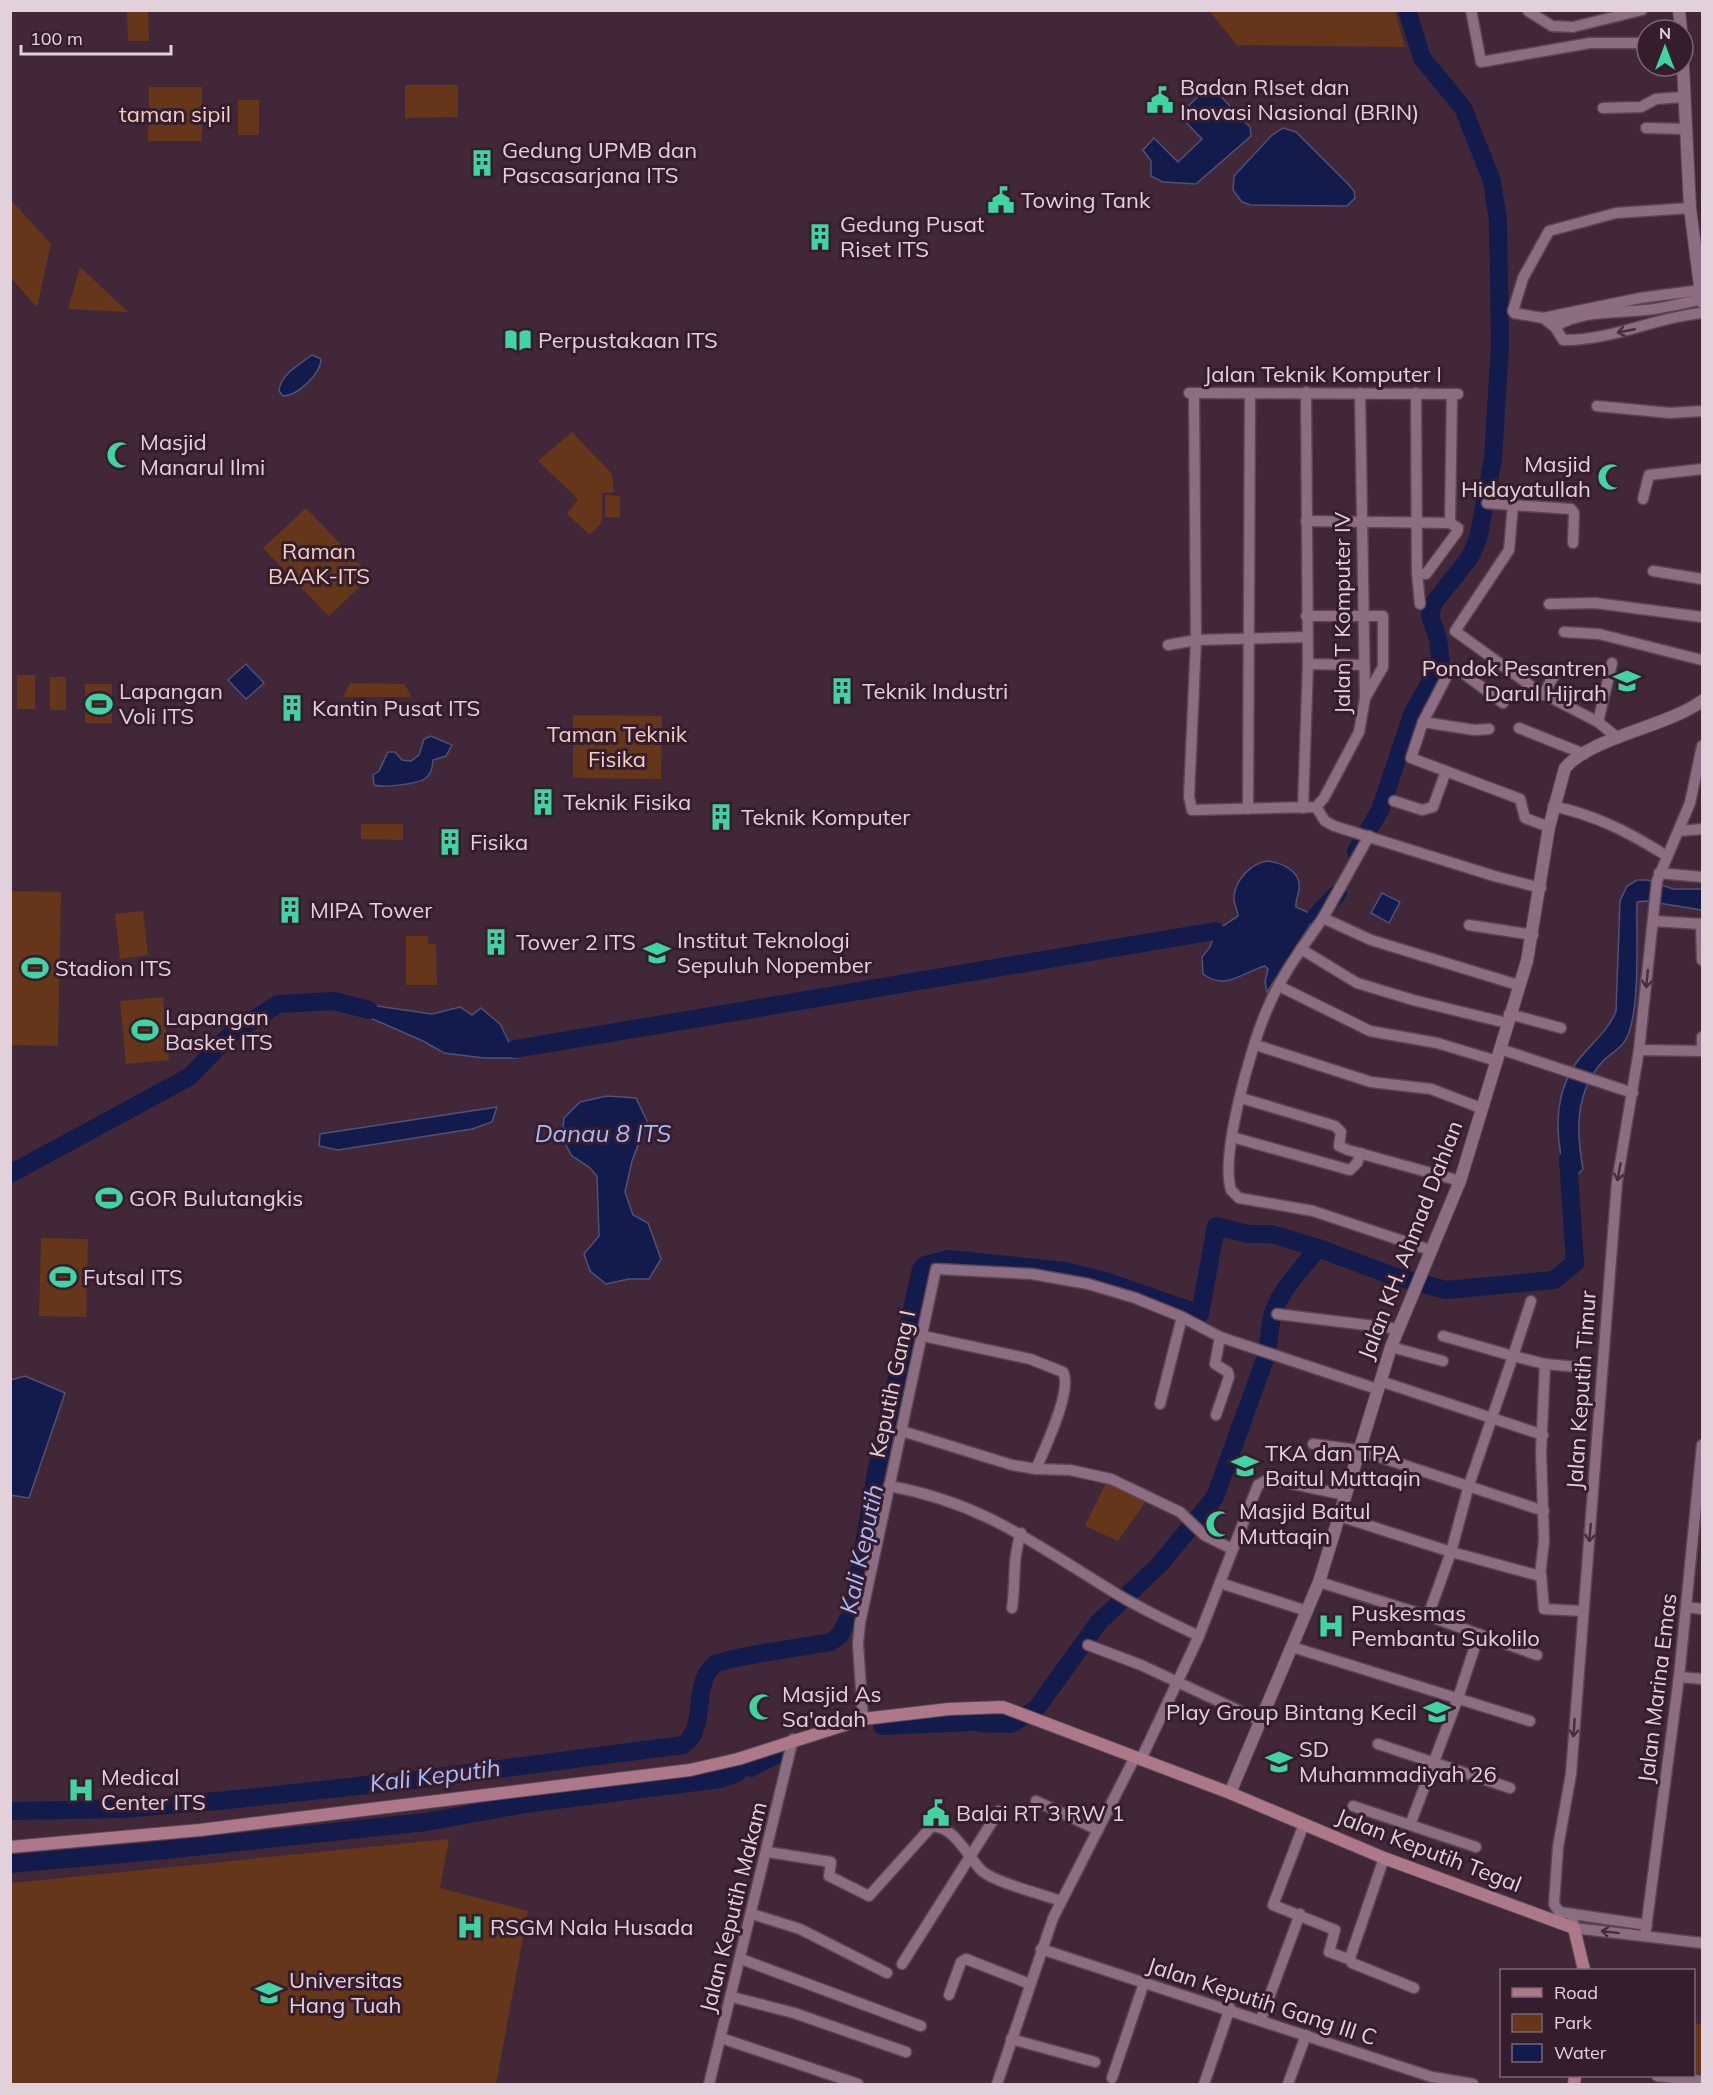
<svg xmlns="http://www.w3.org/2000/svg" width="1713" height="2095" viewBox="0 0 1713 2095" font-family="Mulish,sans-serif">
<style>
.green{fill:#65361a}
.water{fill:#121b4b;stroke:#505176;stroke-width:1.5}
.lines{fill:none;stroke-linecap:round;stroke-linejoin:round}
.river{stroke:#121b4b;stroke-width:18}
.minor-casing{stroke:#5b4554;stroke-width:13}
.tertiary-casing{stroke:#5b4554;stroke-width:14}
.secondary-casing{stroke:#5b4554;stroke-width:14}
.minor{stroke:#8c6d81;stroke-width:10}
.tertiary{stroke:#8c6d81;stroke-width:12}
.secondary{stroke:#ad798a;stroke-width:12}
.oneway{stroke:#472d3f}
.labels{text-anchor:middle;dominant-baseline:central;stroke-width:6;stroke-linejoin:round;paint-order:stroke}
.poi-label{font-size:22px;fill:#e2d0db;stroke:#361d2e;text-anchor:start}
.park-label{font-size:22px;fill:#f3d0bd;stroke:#361d2e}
.street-label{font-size:22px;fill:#e2d0db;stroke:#361d2e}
.water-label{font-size:24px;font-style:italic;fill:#a7bcfd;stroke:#361d2e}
</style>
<rect width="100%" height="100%" fill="#412738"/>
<g class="green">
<path d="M127,11H148L149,41H128Z"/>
<path d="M1209,11H1395L1405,47L1237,45Z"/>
<path d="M405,85H458V117L405,118Z"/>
<path d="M149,87H202V141H148Z"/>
<rect x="238" y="100" width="21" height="35"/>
<path d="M10,199L51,244L37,307L11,278Z"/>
<path d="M80,267L128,312L68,309Z"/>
<path d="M572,432L612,474L614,492L602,493V522L590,535L567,514L578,499L538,461Z"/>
<path d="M605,495L620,496V518L605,517Z"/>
<path d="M306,508L371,576L329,616L263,548Z"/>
<rect x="17" y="675" width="18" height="34"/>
<rect x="50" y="677" width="16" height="33"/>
<path d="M350,683L404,684L412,697H343Z"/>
<rect x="85" y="684" width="27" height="39"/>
<path d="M573,715L662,716L661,779L573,778Z"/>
<path d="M361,824H403V840L361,839Z"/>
<path d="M11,891L61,892L58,1046L11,1045Z"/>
<path d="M143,911L148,955L120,959L115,914Z"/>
<path d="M406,936H428V944H436L437,985H406Z"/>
<path d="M163,997L169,1060L126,1064L120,1001Z"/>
<path d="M41,1238L88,1239L86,1317L39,1316Z"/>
<path d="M1106,1483L1146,1501L1118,1541L1085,1526Z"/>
<path d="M449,1839L440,1888L528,1911L496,2084H11V1883Z"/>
<path d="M1694,2023L1702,2024V2074L1694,2073Z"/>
</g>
<g class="water">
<path d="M1210,85L1250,127L1251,136L1196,184L1163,182L1151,176V161L1143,150L1154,138L1178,162L1202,139L1179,115Z"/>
<path d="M1283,128L1296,132L1348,184L1354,191L1355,198L1347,206L1251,205L1242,202L1233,190L1234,176L1272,135Z"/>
<path d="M312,355L321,359C321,374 297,396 283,396L279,391C280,375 301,363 312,355Z"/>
<path d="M246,664L264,683L246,699L228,680Z"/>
<path d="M431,736L452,745L446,756L433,760C432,768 432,772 426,778C419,784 383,788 374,785L373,775L379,771L388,752H395L402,760L411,761L419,755L424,739Z"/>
<path d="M1268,861C1282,863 1301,871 1299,888C1299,895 1295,900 1296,907L1316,916L1267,992L1265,982L1268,969L1265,966C1243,972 1225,991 1203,974L1202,957L1210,947L1215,931L1238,916C1238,909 1233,904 1234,897C1235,880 1251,863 1268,861Z"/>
<path d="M1637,880H1648L1673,889H1702V910L1646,901L1637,902C1636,935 1641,1011 1626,1039C1622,1048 1610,1054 1603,1061C1575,1092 1576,1130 1583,1169L1568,1184C1556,1145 1551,1102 1574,1066C1587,1046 1607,1034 1616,1011L1620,901L1627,886Z"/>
<path d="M1382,893L1400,902L1389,923L1371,913Z"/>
<path d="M370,1005L432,1014L460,1007L472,1015L481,1008L500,1024L517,1058H484L444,1053L423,1041L366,1016Z"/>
<path d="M607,1096L636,1098L647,1121L632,1161L625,1192L633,1215L648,1223L661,1259L649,1279H629L606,1284L590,1271L584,1254L599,1236L597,1176L589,1167L572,1156L562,1138L564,1118L580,1102Z"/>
<path d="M497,1107L492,1122L472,1129L338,1150L319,1146L320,1134Z"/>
<path d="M25,1376L65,1393L29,1498L10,1495L11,1380Z"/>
</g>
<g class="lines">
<g class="river">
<path d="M1356,852L1380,810L1413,712L1441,664L1438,639L1430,616L1433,604L1470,557L1478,539L1493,459L1500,345L1498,221L1492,181L1463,108L1422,58L1407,10"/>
<path d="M1316,916L1338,893"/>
<path d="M515,1049L1215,931"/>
<path d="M10,1174L189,1077L231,1034L278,1004L334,1001L369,1010"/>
<path d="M980,1723L1011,1724L1036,1709L1098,1623L1160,1564L1215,1497L1265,1359C1270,1343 1269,1326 1273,1313C1280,1290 1303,1268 1318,1248L1393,1276L1446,1290L1554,1280L1575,1263L1568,1159"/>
<path d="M882,1726L971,1722"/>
<path d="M751,1768L785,1750"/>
<path d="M10,1811L122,1809L228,1800L414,1780L683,1745C708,1729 691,1685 714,1665C722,1658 814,1645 831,1642L840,1635L853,1609L876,1473L921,1269L925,1265L949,1259L1065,1271L1105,1281L1200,1314L1216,1226L1248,1234H1271L1318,1248"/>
<path d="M10,1864L156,1851L426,1822L525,1804L720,1779L737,1773"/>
</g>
<defs>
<g id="minor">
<path d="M1471,10L1481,62L1590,43H1647"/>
<path d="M1528,11L1552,26L1573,27L1642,10"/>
<path d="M1603,108L1641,107L1656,99L1684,97"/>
<path d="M1646,128L1685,129"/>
<path d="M1690,208L1616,213L1549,231L1523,278L1513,311L1514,313L1543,318L1555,327L1563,340C1612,341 1655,317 1702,313"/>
<path d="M1543,318L1640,298L1701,290"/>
<path d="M1555,327C1580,310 1618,313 1646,310C1665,308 1684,303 1702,299"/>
<path d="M1189,393L1458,394"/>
<path d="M1194,393L1196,640L1189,797L1192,810L1316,807L1324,798L1359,732L1365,698L1360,393"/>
<path d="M1416,393L1417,573L1426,574L1457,532L1458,528L1450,523"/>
<path d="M1597,406L1670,413L1702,411"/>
<path d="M1643,499L1649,475L1702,469"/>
<path d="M1487,503L1513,505L1509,550L1455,631L1538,691L1598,722L1618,738"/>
<path d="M1513,505L1571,509L1574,513L1573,543"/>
<path d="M1306,521L1450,523"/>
<path d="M1450,523L1452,394"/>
<path d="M1653,571L1702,579"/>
<path d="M1417,573L1420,604"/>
<path d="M1549,604L1595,603L1702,617"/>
<path d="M1306,616H1383V667L1365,698"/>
<path d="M1564,632L1599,634L1702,660"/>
<path d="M1168,645L1196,640L1306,637"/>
<path d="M1308,664L1364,665"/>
<path d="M1543,695L1558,669"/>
<path d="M1503,703L1459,670L1451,668L1423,722L1411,758L1520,799L1525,818L1549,827"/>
<path d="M1423,722L1474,730L1489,729"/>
<path d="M1598,722L1612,663"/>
<path d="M1519,728L1584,754"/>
<path d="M1394,801L1422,810L1433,807L1446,771"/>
<path d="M1553,806C1598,816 1628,832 1667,856"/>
<path d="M1316,807L1325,821L1334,826L1494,876L1541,888"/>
<path d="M1303,808L1308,664L1306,392"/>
<path d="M1248,809L1250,393"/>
<path d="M1679,831L1702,829"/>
<path d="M1369,836L1323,918L1371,940L1518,985"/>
<path d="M1659,873L1702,877"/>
<path d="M1323,918C1302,948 1280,977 1266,1012C1251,1047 1220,1155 1231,1190L1239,1198L1313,1211L1430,1250"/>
<path d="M1653,921L1702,924"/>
<path d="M1701,924L1702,960"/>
<path d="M1469,925L1533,935"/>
<path d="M1301,949L1357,983L1413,1000L1507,1023"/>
<path d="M1279,986L1370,1031L1437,1043L1497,1061"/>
<path d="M1509,1014L1561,1028"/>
<path d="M1256,1045L1371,1082L1431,1089L1481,1108"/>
<path d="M1500,1049L1633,1093"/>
<path d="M1639,1050L1702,1051"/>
<path d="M1702,1051V1037"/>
<path d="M1241,1098L1335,1126L1341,1132L1339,1146L1348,1150L1460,1181"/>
<path d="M1232,1137L1350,1170L1357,1163L1361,1153"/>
<path d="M1277,1314L1399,1329"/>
<path d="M923,1336L1030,1359L1063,1372C1073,1390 1044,1450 1036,1469"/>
<path d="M1443,1336L1513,1356L1531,1301"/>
<path d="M1391,1347L1443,1361"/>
<path d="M1380,1381L1543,1435"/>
<path d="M1160,1404L1182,1317"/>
<path d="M1216,1415L1229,1377L1228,1372L1215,1364L1220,1337"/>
<path d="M902,1431L1012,1465L1036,1469L1070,1470L1111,1479L1180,1512L1204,1535L1232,1549"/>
<path d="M1313,1444L1358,1450L1544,1511"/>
<path d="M889,1486C985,1503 1037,1546 1117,1594C1143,1610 1171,1623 1199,1636"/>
<path d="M1339,1516L1448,1551L1540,1576L1544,1540L1541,1453L1545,1364"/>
<path d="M1541,1574L1544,1609L1583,1611"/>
<path d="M1319,1582L1428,1616L1537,1655"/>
<path d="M1220,1583L1307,1611"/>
<path d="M1686,1607L1702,1609"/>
<path d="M1012,1608C1016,1581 1012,1559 1021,1533"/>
<path d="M1428,1616L1451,1552L1469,1485L1513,1356L1545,1364L1578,1367"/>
<path d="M1088,1645L1141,1665L1259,1720"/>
<path d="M1292,1647L1530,1721"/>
<path d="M1679,1677L1702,1679"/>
<path d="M863,1719L858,1644L860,1623L936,1269L1032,1274L1088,1284L1135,1298L1182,1317L1220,1337L1377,1389"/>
<path d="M1378,1744L1510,1788"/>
<path d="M1141,1759L1199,1636L1258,1485L1269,1479L1345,1495"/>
<path d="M1036,1801L1098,1830"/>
<path d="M1353,1806L1476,1847"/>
<path d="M1304,1824L1273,1905L1335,1930L1329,1952L1351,1960"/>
<path d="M1410,1825L1458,1698L1479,1634"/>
<path d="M768,1852L831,1862L829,1876L869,1896L931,1827C953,1823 969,1859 982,1871C996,1883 1042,1894 1061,1901"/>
<path d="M1384,1858L1350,1958L1352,1963L1414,1988"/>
<path d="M752,1914L800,1929L887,1973"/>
<path d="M1573,1919L1574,1928L1702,1943"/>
<path d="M1647,1925L1559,1912L1554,1904L1558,1847L1571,1774L1617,1182L1639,1050L1657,881L1690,803L1702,746"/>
<path d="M1645,1936L1679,1677L1702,1445"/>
<path d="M1041,1949L1432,2077L1473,2084"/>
<path d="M741,1959L921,2026"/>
<path d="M902,1964L999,1811"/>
<path d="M949,1995L961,1962L966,1959L1030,1984"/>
<path d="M732,1997L794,2013L906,2052"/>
<path d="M1261,2019L1300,1914"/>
<path d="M721,2038L858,2084"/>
<path d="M1011,2039L1095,2062"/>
<path d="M1657,2076L1702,2081"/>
<path d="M1112,2078L1144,1983"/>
<path d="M709,2084L793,1739"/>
<path d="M997,2084L1053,1918L1135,1757"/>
<path d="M1204,2084L1230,2008"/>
<path d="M1288,2084L1306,2035"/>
</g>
<g id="tertiary">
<path d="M1679,10L1681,30"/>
<path d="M1683,66L1690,208L1702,302"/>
<path d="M1230,1793L1319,1582L1391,1347L1460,1181L1527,961L1549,827L1565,768C1590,738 1668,726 1702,701"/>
</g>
<g id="secondary">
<path d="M10,1847L200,1830L690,1770L738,1759L863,1719L949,1709L1003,1707L1230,1793L1384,1858L1574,1928L1584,1970"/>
<path d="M1574,2084L1575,2076"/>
</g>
</defs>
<use href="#minor" class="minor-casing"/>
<use href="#tertiary" class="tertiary-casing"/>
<use href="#secondary" class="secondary-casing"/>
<use href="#minor" class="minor"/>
<use href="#tertiary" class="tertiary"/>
<use href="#secondary" class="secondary"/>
</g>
<defs><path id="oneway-shaft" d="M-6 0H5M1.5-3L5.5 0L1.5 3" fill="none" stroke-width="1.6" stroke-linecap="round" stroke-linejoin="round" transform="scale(1.5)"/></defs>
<g class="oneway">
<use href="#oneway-shaft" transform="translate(1626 331) rotate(169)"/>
<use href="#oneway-shaft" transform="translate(1647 979) rotate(96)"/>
<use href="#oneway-shaft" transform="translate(1619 1172) rotate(100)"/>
<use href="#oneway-shaft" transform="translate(1590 1533) rotate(95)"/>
<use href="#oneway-shaft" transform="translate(1574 1728) rotate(94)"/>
<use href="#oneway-shaft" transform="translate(1610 1932) rotate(-173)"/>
</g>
<defs>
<symbol id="civic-bare" viewBox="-9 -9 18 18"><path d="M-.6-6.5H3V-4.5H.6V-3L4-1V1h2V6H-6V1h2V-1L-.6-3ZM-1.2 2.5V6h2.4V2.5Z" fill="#40d4a2" stroke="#361d2e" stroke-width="2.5" paint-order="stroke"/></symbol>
<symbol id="building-bare" viewBox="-9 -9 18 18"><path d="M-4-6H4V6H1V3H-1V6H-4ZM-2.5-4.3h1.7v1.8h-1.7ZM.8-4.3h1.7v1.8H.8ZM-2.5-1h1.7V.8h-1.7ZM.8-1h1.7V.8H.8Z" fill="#40d4a2" stroke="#361d2e" stroke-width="2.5" paint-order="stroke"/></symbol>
<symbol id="library-bare" viewBox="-9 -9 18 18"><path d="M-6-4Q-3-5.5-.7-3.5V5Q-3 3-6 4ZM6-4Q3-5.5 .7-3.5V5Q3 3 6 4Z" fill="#40d4a2" stroke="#361d2e" stroke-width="2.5" paint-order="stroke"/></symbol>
<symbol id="mosque-bare" viewBox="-9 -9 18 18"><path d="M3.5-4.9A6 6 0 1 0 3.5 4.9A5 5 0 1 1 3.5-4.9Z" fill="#40d4a2" stroke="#361d2e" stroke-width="2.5" paint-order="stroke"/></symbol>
<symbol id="school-bare" viewBox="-9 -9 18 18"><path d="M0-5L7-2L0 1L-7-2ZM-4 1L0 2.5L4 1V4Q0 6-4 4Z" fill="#40d4a2" stroke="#361d2e" stroke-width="2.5" paint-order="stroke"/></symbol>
<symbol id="stadium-bare" viewBox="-9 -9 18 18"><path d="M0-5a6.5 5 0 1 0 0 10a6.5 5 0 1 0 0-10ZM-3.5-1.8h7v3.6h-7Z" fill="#40d4a2" stroke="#361d2e" stroke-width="2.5" paint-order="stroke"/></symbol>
<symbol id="university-bare" viewBox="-9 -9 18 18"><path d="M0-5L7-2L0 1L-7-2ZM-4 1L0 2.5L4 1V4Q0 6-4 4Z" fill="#40d4a2" stroke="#361d2e" stroke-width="2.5" paint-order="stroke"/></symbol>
<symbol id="hospital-bare" viewBox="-9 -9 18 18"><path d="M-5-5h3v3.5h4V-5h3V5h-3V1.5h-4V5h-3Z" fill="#40d4a2" stroke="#361d2e" stroke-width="2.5" paint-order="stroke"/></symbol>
</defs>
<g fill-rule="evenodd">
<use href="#civic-bare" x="1141" y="81" width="38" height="38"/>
<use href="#building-bare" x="463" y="144" width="38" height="38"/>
<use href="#civic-bare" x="982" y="181" width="38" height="38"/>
<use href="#building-bare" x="801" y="218" width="38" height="38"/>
<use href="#library-bare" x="499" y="321" width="38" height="38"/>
<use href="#mosque-bare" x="101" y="436" width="38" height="38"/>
<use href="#mosque-bare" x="1592" y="458" width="38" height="38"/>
<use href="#school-bare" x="1608" y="662" width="38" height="38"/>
<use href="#building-bare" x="823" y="672" width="38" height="38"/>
<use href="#stadium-bare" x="80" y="685" width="38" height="38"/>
<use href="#building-bare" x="273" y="689" width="38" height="38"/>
<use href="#building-bare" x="524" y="783" width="38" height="38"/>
<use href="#building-bare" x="702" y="798" width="38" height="38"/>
<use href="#building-bare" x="431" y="823" width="38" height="38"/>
<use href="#building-bare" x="271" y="891" width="38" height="38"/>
<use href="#building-bare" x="477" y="923" width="38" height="38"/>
<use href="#university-bare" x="638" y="934" width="38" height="38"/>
<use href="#stadium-bare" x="16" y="949" width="38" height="38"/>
<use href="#stadium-bare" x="126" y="1011" width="38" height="38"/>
<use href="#stadium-bare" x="90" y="1179" width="38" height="38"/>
<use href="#stadium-bare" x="44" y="1258" width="38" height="38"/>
<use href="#school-bare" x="1226" y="1447" width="38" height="38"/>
<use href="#mosque-bare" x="1200" y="1505" width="38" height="38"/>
<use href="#hospital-bare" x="1312" y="1607" width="38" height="38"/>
<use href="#mosque-bare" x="743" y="1688" width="38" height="38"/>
<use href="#school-bare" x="1418" y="1693" width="38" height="38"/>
<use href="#school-bare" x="1260" y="1743" width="38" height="38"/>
<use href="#hospital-bare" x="62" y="1771" width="38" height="38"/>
<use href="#civic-bare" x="917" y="1794" width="38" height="38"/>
<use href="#hospital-bare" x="451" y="1908" width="38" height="38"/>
<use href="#university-bare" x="250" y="1974" width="38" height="38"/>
</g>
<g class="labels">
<g class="poi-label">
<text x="1180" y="87">Badan RIset dan<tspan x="1180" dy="25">Inovasi Nasional (BRIN)</tspan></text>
<text x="502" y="150">Gedung UPMB dan<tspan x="502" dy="25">Pascasarjana ITS</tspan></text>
<text x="1021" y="200">Towing Tank</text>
<text x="840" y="224">Gedung Pusat<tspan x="840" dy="25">Riset ITS</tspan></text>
<text x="538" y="340">Perpustakaan ITS</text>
<text x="140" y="442">Masjid<tspan x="140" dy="25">Manarul Ilmi</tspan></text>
<text x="1591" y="464" text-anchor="end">Masjid<tspan x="1591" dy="25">Hidayatullah</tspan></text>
<text x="1607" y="668" text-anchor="end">Pondok Pesantren<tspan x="1607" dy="25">Darul Hijrah</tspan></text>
<text x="119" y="691">Lapangan<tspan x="119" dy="25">Voli ITS</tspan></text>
<text x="862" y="691">Teknik Industri</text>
<text x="312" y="708">Kantin Pusat ITS</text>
<text x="563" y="802">Teknik Fisika</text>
<text x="741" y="817">Teknik Komputer</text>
<text x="470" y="842">Fisika</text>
<text x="310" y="910">MIPA Tower</text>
<text x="677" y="940">Institut Teknologi<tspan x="677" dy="25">Sepuluh Nopember</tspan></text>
<text x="516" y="942">Tower 2 ITS</text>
<text x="55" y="968">Stadion ITS</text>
<text x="165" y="1017">Lapangan<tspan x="165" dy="25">Basket ITS</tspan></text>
<text x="129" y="1198">GOR Bulutangkis</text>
<text x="83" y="1277">Futsal ITS</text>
<text x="1265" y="1453">TKA dan TPA<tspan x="1265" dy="25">Baitul Muttaqin</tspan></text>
<text x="1239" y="1511">Masjid Baitul<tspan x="1239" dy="25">Muttaqin</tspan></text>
<text x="1351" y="1613">Puskesmas<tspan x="1351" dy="25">Pembantu Sukolilo</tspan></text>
<text x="782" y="1694">Masjid As<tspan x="782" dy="25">Sa'adah</tspan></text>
<text x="1417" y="1712" text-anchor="end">Play Group Bintang Kecil</text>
<text x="1299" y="1749">SD<tspan x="1299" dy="25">Muhammadiyah 26</tspan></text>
<text x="101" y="1777">Medical<tspan x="101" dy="25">Center ITS</tspan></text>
<text x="956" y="1813">Balai RT 3 RW 1</text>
<text x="490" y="1927">RSGM Nala Husada</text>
<text x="289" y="1980">Universitas<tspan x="289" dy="25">Hang Tuah</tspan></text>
</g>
<g class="park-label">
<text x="175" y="114">taman sipil</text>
<text x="319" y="551">Raman<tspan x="319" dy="25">BAAK-ITS</tspan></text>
<text x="617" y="734">Taman Teknik<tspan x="617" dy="25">Fisika</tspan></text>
</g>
<g class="street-label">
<text x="1323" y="374">Jalan Teknik Komputer I</text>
<text transform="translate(1342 613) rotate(-90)">Jalan T Komputer IV</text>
<text transform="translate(1410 1240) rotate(-69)">Jalan KH. Ahmad Dahlan</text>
<text transform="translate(892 1384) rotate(-78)">Keputih Gang I</text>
<text transform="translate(1581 1390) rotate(-86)">Jalan Keputih Timur</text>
<text transform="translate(1657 1688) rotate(-83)">Jalan Marina Emas</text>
<text transform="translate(1429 1850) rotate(21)">Jalan Keputih Tegal</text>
<text transform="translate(733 1907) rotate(-76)">Jalan Keputih Makam</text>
<text transform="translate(1262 2001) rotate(18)">Jalan Keputih Gang III C</text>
</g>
<g class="water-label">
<text x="603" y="1133">Danau 8 ITS</text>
<text transform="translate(861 1549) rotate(-78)">Kali Keputih</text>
<text transform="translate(435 1775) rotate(-7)">Kali Keputih</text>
</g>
</g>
<rect width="1713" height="2095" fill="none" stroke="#e2d0db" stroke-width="24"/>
<rect x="1500" y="1969" width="195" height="108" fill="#361d2e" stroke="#7b6573" stroke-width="1.5"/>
<rect x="1512" y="1988" width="30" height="9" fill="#ad798a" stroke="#7b6573" stroke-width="1.5"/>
<text x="1554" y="1999" font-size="18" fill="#e2d0db">Road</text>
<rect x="1512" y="2014" width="30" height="18" fill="#65361a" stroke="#7b6573" stroke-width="1.5"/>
<text x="1554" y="2029" font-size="18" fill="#e2d0db">Park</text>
<rect x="1512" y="2044" width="30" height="18" fill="#121b4b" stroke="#7b6573" stroke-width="1.5"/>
<text x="1554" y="2059" font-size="18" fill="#e2d0db">Water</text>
<g transform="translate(1665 48)"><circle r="28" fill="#361d2e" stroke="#7b6573" stroke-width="1.5"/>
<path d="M0-4.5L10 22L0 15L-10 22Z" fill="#40d4a2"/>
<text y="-9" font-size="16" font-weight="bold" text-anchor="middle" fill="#e2d0db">N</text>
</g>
<path d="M21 45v9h150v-9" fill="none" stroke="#e2d0db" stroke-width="3"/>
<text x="30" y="45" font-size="18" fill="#e2d0db" stroke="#361d2e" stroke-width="4.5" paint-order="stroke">100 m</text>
</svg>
